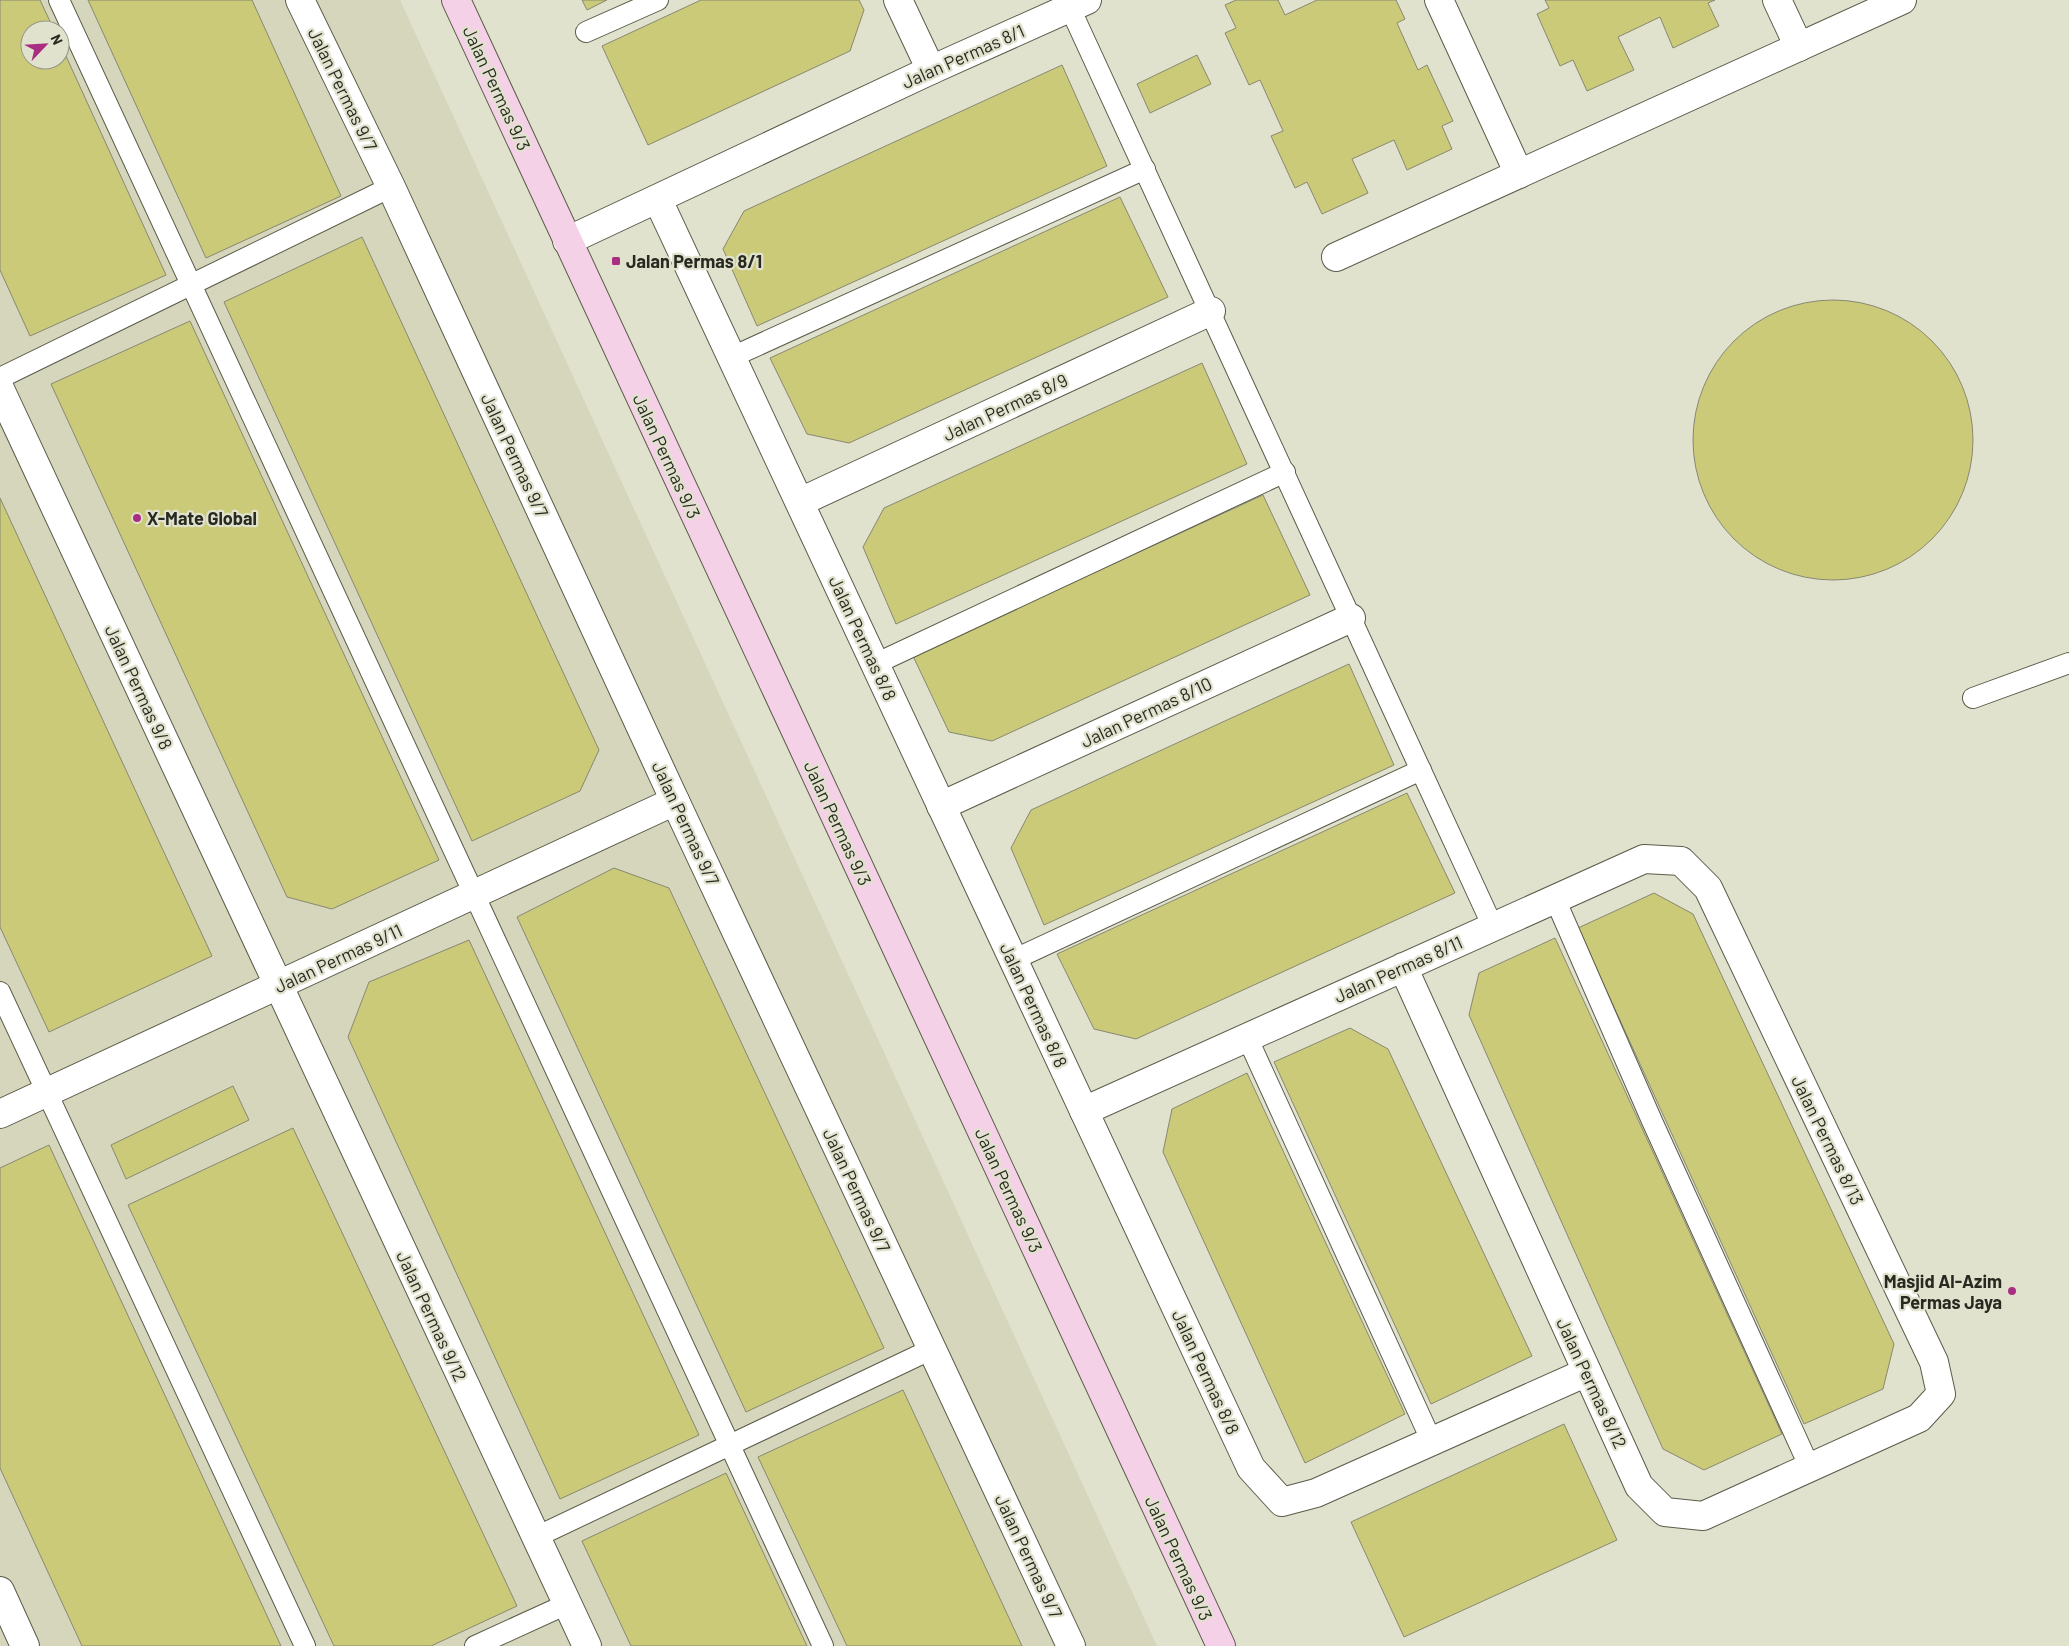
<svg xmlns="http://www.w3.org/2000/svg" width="2069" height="1646" viewBox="0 0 2069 1646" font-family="Barlow,sans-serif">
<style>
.built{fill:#d5d6bb;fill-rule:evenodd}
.building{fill:#caca78;stroke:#888875}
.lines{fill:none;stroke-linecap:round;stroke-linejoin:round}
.lane-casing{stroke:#5a5b49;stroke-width:22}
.street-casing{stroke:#5a5b49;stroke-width:30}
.secondary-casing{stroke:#5a5b49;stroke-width:30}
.lane{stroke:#fff;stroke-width:20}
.street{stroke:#fff;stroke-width:28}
.secondary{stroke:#f4d1e7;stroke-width:28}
.poi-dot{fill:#a92e81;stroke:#e1e2cd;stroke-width:2}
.labels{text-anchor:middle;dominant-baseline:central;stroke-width:4.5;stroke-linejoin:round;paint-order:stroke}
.street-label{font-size:18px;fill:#282921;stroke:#e1e2cd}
.poi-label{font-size:18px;font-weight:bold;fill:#282921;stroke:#e1e2cd;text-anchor:start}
</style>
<rect width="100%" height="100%" fill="#e1e2cd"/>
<path class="built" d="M0,0H400L1157,1646H0ZM30,30H60V60H30Z"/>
<g class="building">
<path d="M0,0H40L54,30H30V60H60V43L166,275L30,336L0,270Z"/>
<path d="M88,0H252L341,196L206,258Z"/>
<path d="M582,0H607L587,10Z"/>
<path d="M701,0H859L864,10L850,51L648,145L602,46Z"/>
<path d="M1236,0H1278L1285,15L1317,0H1396L1405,19L1397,23L1418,70L1427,65L1453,121L1442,126L1452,149L1407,170L1394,140L1352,159L1368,193L1322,214L1307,182L1295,188L1271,136L1283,131L1260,80L1249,85L1225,33L1236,28L1225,5Z"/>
<path d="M1545,0H1715L1708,3L1719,26L1673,48L1660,17L1618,37L1634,70L1587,91L1573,60L1560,66L1537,14L1549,8Z"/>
<path d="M1197,55L1211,84L1150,113L1137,84Z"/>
<path d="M1062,65L1107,166L757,326L723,249L744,211Z"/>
<path d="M1120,197L1168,297L849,443L807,434L770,358Z"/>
<path d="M362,237L599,750L580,791L472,841L224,302Z"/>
<circle cx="1833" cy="440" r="140"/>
<path d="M190,321L439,860L332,909L287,897L51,384Z"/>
<path d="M1202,363L1247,464L896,624L863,547L884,508Z"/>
<path d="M1263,495L1310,595L992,741L949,732L913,656Z"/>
<path d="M0,498L212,956L49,1032L0,927Z"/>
<path d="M1349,664L1394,765L1044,925L1011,848L1031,810Z"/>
<path d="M1407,793L1455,893L1136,1039L1094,1029L1057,954Z"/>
<path d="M614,868L669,888L884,1348L746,1412L517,917Z"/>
<path d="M1654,893L1693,914L1894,1344L1883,1389L1804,1424L1578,928Z"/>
<path d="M1555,938L1782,1434L1704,1470L1663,1449L1469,1015L1479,973Z"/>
<path d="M469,940L699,1435L560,1499L348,1037L369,982Z"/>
<path d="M1350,1028L1388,1049L1532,1356L1431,1404L1274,1062Z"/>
<path d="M1247,1073L1405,1414L1305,1463L1163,1152L1172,1109Z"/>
<path d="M233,1086L249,1120L126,1179L111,1145Z"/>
<path d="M293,1128L517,1606L431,1646H334L128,1205Z"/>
<path d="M49,1145L281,1646H82L0,1468V1168Z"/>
<path d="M903,1390L1022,1646H847L758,1457Z"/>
<path d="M1564,1424L1617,1540L1404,1637L1351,1522Z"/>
<path d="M726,1473L807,1646H631L582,1541Z"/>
</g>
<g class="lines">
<defs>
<g id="lane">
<path d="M59,0L823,1646"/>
<path d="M1070,8L1493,927"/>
<path d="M586,32L658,0"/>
<path d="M732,357L1145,169"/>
<path d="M0,378L391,187"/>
<path d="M875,664L1285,472"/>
<path d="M1973,698L2069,663"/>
<path d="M1555,899L1652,1121L1810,1468"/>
<path d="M1013,960L1421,770"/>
<path d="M0,992L305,1646"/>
<path d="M1247,1037L1432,1442"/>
<path d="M536,1537L932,1349"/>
<path d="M475,1646L567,1604"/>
</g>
<g id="street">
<path d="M300,0L391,187L675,801L1071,1646"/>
<path d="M898,0L931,70"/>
<path d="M1439,0L1519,174"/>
<path d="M1777,0L1799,47"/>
<path d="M658,200L1251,1468L1282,1502L1316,1493L1587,1372"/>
<path d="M567,241L931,70L1087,0"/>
<path d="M1336,257L1902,0"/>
<path d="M0,389L587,1646"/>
<path d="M800,502L1211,311"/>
<path d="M941,806L1351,618"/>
<path d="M1084,1111L1644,859L1681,861L1708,888L1934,1362L1941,1394L1919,1418L1703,1516L1665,1512L1639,1486L1403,967"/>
<path d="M0,1114L675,801"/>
<path d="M0,1591L25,1646"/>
</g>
<path id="secondary" d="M456,0L1221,1646"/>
</defs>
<use href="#lane" class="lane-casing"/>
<use href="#street" class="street-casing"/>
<use href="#secondary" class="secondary-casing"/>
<use href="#lane" class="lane"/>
<use href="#street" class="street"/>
<use href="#secondary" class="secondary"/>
</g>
<g class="poi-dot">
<rect x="611" y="256" width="10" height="10" rx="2.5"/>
<circle cx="137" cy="518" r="5"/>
<circle cx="2012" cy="1291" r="5"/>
</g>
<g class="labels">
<g class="street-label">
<text transform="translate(963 56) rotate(-24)">Jalan Permas 8/1</text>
<text transform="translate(497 88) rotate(65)">Jalan Permas 9/3</text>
<text transform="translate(343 89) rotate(64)">Jalan Permas 9/7</text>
<text transform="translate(1005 407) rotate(-25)">Jalan Permas 8/9</text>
<text transform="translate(515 455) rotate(65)">Jalan Permas 9/7</text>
<text transform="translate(667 456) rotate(65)">Jalan Permas 9/3</text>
<text transform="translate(863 638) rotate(65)">Jalan Permas 8/8</text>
<text transform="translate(139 687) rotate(65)">Jalan Permas 9/8</text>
<text transform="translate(1146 712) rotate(-25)">Jalan Permas 8/10</text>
<text transform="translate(686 823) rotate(65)">Jalan Permas 9/7</text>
<text transform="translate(838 823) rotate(65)">Jalan Permas 9/3</text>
<text transform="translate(338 958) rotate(-25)">Jalan Permas 9/11</text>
<text transform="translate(1398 969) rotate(-24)">Jalan Permas 8/11</text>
<text transform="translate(1034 1005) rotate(65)">Jalan Permas 8/8</text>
<text transform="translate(1828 1140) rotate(64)">Jalan Permas 8/13</text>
<text transform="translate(857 1190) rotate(65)">Jalan Permas 9/7</text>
<text transform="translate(1009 1190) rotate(65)">Jalan Permas 9/3</text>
<text transform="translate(432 1316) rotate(65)">Jalan Permas 9/12</text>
<text transform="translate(1206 1372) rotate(65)">Jalan Permas 8/8</text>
<text transform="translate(1592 1383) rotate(65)">Jalan Permas 8/12</text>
<text transform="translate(1029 1556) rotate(65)">Jalan Permas 9/7</text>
<text transform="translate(1179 1558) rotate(65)">Jalan Permas 9/3</text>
</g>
<g class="poi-label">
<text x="626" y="261">Jalan Permas 8/1</text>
<text x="147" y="518">X-Mate Global</text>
<text x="2002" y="1281" text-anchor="end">Masjid Al-Azim<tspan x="2002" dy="21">Permas Jaya</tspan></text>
</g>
</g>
<g transform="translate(45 45) rotate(65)"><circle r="24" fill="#e1e2cd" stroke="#979888"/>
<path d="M0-4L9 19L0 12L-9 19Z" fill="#a92e81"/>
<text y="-8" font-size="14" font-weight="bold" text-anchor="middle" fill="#282921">N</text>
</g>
</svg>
